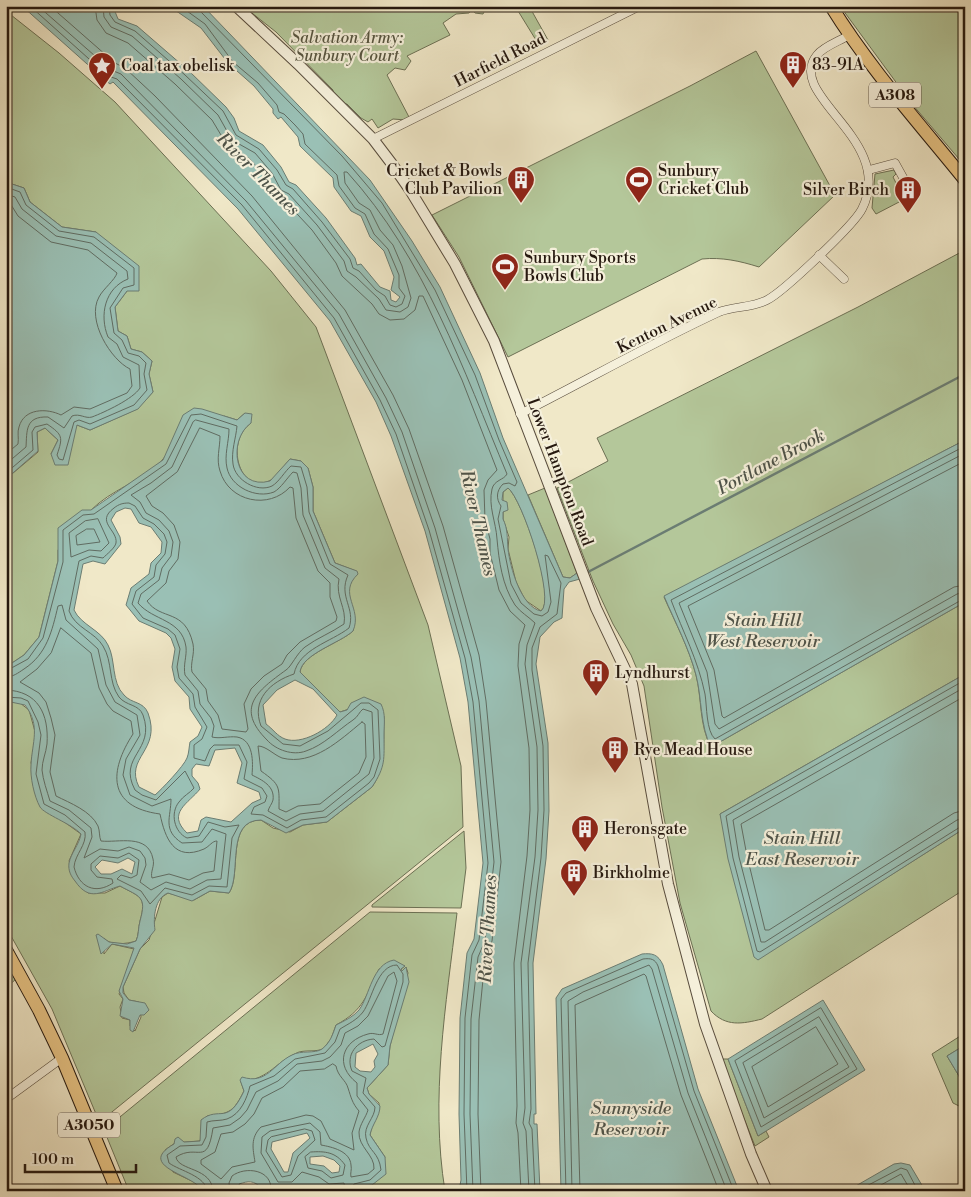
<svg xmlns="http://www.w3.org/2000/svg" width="971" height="1197" viewBox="0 0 971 1197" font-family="'Libre Bodoni',serif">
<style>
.green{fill:#b4c79a;stroke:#6c7054}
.water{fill:#9ac0b5;stroke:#6b7d73;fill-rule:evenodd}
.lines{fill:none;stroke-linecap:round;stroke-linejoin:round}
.shore{stroke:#606c62;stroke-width:1}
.stream{stroke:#6b7d73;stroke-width:2.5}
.minor-casing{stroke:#584c3d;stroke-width:9}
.tertiary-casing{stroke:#584c3d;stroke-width:12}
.primary-casing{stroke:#25180f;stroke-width:14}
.trunk-casing{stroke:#25180f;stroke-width:14}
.minor{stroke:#f5f0db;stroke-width:8}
.tertiary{stroke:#f5f0db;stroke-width:10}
.primary{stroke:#e8c484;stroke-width:12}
.trunk{stroke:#e8c484;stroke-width:12}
.labels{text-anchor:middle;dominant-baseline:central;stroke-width:4.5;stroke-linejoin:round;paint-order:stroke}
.shield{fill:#f5f0db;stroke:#63594c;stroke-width:1}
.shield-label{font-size:15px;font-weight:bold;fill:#25180f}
.park-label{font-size:16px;font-style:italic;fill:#575540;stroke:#f5f0db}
.street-label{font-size:16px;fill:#25180f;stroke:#f5f0db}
.poi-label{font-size:16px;fill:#25180f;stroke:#f5f0db;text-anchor:start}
.water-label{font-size:18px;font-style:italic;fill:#4e5349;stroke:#f5f0db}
</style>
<rect width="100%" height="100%" fill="#f0e8c8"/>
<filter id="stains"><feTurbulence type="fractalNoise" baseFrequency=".004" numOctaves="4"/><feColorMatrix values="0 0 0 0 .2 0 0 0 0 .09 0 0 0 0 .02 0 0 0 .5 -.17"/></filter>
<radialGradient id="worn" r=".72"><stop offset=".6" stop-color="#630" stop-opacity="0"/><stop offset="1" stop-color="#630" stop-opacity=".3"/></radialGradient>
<g class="green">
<path d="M243,6H487L483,14L475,13L472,10L469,13L456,14L443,23L450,35L407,56L411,61L405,70L395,68L387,75L409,117L406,120L393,119L378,128L372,119L368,122L361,118L347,104H342L333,95V90L276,32Z"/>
<path d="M515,6H529L548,40L539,45Z"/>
<path d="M840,6H965V166L912,104Z"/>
<path d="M6,11L59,53L115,102L271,271L316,327L428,625L461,766L463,827L102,1120L96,1114L52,1009L6,927V701L20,703L29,710L36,735L31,763L56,816L81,834L69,861L88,893H105L120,886C140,897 147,896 140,921C138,928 139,935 136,941C127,944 110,946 104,938V954L112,944L134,949L119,994L123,999L120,1007L122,1018L130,1020V1026L135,1031L141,1017L139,1002L129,1000L124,993L123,987L140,949L149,940L162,897L168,893L194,900L210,891L229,893C242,874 225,820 261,820L273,828L290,832L303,825L327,822L372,787C387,765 383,742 384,716L349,709L340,712L300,672C302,654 340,643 353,631L348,588L356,571L335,563L313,511V487L308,468L301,461L290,459C284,465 277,478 269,481C240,495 224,442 251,423L245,413L237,420L224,416L168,453C152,476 120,486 99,503C83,516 71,534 58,550V561L39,637L24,655L6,667V479L38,452L37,432L45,428L58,440L51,454L77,425L90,430L137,409L153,392L149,374L152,361L142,352L131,349L127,336L118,331L115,307L127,291L96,232L62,227L30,202L24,188L9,183L6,177Z"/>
<path d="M756,51L835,195L759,267C740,261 722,257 702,259L508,357L459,257L432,215L690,86Z"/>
<path d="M894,170L896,174L893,177L897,185H903L901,201L876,214L872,208L875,174Z"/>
<path d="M965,250V440L664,597C675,622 689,648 696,675C702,698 699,726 711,747L965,602V674L720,814L771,951L965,828V889L762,1019C742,1024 726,1027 711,1011L680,903L662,807L644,686L631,655L613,624L593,581L557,488L608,461L597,438L858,307Z"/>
<path d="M508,488C522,498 557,601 541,611L525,600L516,582L508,549L509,537L503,519V492Z"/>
<path d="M545,488L577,573L570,578L563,577L528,495Z"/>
<path d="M464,831L466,868L461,908L372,907V905Z"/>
<path d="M370,912L457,913C446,1005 430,1098 445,1191H354L363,1186L372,1185L385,1157L370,1135C372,1121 380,1118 379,1103L369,1094L367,1088L388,1065L390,1046L408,973L406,967L403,971L401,969L405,966L379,969C366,996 364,1010 336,1025L331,1039L323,1049C315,1052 307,1050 299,1052C274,1062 272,1078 241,1082L244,1091C234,1111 230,1114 207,1116L200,1141L175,1143L165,1150L173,1172L196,1183L202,1191H129L104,1130Z"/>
<path d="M6,961L16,979L6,988Z"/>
<path d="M965,1033V1045L947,1056L965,1086V1109L953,1103L932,1054Z"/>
<path d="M720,1059H728L758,1136L766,1131L769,1137L755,1146Z"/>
</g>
<g class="water">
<path d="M22,6H116L114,9L118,19L137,26L189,71L226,107L234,118L239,131L263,145L281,167L289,182L296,185L326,218L355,258L357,265L361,264L380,287L390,291L391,300L396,302L400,297L391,290L394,277L384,251L370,237L361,216L351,211L334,187L333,178L300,146L298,137L281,117L278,119L273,113V109L254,86L228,63L201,28L169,6H203L370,180L412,241L440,287L480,373L503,438L563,577L570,578L577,573L580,579L569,582L564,589L562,618L554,622L540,637L536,664L548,743L549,811L546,859L533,963L536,1114H534V1124H537L540,1191H463L460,1185L461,1180L459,1114L460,1018L467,953L474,939L483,863L468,702L460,658L425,531L391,436L376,402L330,321L238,209L113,82L110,84L105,80ZM508,488C522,498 556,601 541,611C521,607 510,567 508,549C507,538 508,529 503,519V512L508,510L507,502L502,500L503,492Z"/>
<path d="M6,177L9,183L24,188L30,202L62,227L96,232L139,266V291H127L115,307L118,331L127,336L131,349L142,352L152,361L149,374L153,392L138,409L90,430L77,425L68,465H55L51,454L58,440L45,428L37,432L38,451L6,479Z"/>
<path d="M194,408L202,409L237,420L245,413L252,414L251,423C227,440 234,491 270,481L290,459L301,461L308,468L313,487V511L335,563L357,571L358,574C337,594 363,608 353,631C340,643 302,654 300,672L340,712L347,710L351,703L364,697L381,704C386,714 384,724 384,735C384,759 386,766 372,787L327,822L303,825L286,833L261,820C225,820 242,874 229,893L210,891L192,901L168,893C155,898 153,917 155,930L140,949L123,987V993L129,1000L145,1003L149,1010L144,1015H140L133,1032L130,1030V1020L120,1016L123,999L119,991L134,948L112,944L101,954L96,935L98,934L109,942L127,944L136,941C139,935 138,928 140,921C147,896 140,897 120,886C102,891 90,903 75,881C71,876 68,871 69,863C71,853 79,845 81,834C72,824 44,814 40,807C34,796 30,777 31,765C32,742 41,726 25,705L6,701V667L24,655L39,637L58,561V528L82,510H91L163,460L183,415ZM125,508L131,509L139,523L151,527L162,542L161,553L151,563L149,574L131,588L126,605L139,621L166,633L171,638L175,649L172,667L175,681L189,697L190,709L202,727L198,736L190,742C189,747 189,753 187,758C184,766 161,790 155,795L139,787C124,757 162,751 148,713C143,701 132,704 124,695C111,682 116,660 108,645C101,630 81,625 74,610L83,564L93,561L105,564L121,544L120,537L111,520L116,512ZM295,680L313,689L337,715C329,730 301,745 285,739C277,736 273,729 266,724L263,705L277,690ZM235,748L242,763L237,783L259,792L261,799L252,803L231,822L206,817L201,820L198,831L187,833C166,813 189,803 200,789L198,783L192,776V769L196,764L209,766L215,750ZM128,858L135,862L132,874L122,869L111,874H101L95,867L102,860L118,863Z"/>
<path d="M965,440V602L711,747C700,726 702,698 696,675C689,648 675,622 664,596Z"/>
<path d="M965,674V828L758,960L754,957L728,859L720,814Z"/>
<path d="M642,954C652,953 658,954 663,965L698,1089L739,1191H561L556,998L562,989Z"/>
<path d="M394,960L405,966L401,969L402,971L406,967L409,982L390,1046L388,1065L367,1088L369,1094L380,1106C380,1117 372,1124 370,1135L385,1157L386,1174L372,1185L363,1186L354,1191H256L261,1188C254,1180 248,1181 239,1184L241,1189L250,1191H202C197,1175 134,1167 174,1144L175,1139L178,1137L184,1142L200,1141L201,1120C220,1105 227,1127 244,1091L240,1080L242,1077C267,1085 273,1064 292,1055C301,1050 315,1054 322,1049C330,1043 333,1034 336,1025C344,1021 353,1017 359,1010C370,995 372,964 394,960ZM373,1044L378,1054L374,1061L375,1067L371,1072L360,1071L355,1067L356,1053ZM307,1133L310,1138L293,1153L288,1172H284L271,1149L272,1142ZM323,1156L334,1160L340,1166L339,1172L332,1173L324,1166L310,1164V1157Z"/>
<path d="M823,1000L865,1070L758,1136L728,1059Z"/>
<path d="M965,1045V1086L947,1056Z"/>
<path d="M901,1163L910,1165L923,1187L922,1191H847L894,1164Z"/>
</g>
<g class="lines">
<g class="shore">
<path d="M30,6L108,76L117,79L242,205L334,318L380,400L396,434L429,530L465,658L473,702L488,863L479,940L472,955L465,1018L464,1114L467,1191"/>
<path d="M38,6L111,70L121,74L246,201L339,314L386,398L402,432L435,528L471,657L479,701L494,862L485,941L478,957L471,1019L470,1114L473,1191"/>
<path d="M50,6L115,63L125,68L155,96L252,196L345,310L393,395L409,429L443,526L479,655L486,701L501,862L492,941L485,959L479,1020L478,1114L481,1191"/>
<path d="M95,6L97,20L106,33L128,43L175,84L212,120L227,145L250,159L265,177L276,195L285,201L312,230L336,263L342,276L372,304L379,314L390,320L404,319L415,310L419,296H423L462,380L497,470L488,480L484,490L485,520L490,539V553L499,590L510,611L525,625L519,644L518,666L529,748L530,810L527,856L514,963L517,1106L516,1123L518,1133L521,1191"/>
<path d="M103,6L104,17L111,27L132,36L181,79L218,115L232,140L255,153L272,173L281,190L289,194L317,225L344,261L347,271L356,277L379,299L386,310L400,312L408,307L411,298L402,266L393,245L380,230L370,210L359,203L345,183L344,172H347C425,258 463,369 507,474C504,480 494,480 492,489C488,506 496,522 497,539C499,561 502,585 515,605C520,612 529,617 535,623L527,645L525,664L537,747L538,810L535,857L521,963L525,1108L523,1123L526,1131L529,1191"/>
<path d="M109,6L110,15L115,22L135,31L185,75L223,111L236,135L259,149L277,170L286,185L293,189L322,222L350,259L353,268L359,271L376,290L385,296L390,305L396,307L402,304L405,296L399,288V275L388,249L374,234L365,214L355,208L339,186L337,175L305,144L303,134L295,125L284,114L279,112L277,105L258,83L233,62L205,24L180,6"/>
<path d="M200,6L201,12L342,156L382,203L435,290L475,375L499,440L517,482L515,486L509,483L503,484C496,491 496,499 501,506L498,519L511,584L521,603L534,614L542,616L548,612L551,602L545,555L548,556L561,583L557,614L540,627L532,648V670L543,746L544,810L541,858L528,963L531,1109L529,1123L532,1129L535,1191"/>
<path d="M6,187L20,192L26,205L59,231L94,237L134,268V285L123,288L110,308L114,333L122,340L128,353L139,356L146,363L144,374L147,390L134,405L90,424L79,420L74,422L63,460L59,459L57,455C63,437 63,435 47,424L35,427L32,432L33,450L6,473"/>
<path d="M6,194L15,197L22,209L56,236L91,243L127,271L128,279C105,288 99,315 108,337L117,344L123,357L139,365L140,388C133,399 105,412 92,417C85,419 80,413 72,416L64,428L48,417C25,416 27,431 26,447L6,464"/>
<path d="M6,202L10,203L18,216L51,242L88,250L117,273C115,280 103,289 99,297C86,320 111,360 130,369L132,386L127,393L90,409L74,407L61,415C47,408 24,408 19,427C17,432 19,438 18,444L6,454"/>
<path d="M196,420L229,429C229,442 224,455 227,468C231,487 256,499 274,492C281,488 287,478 293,472L297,473L301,488L303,515L325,568L339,579C335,597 347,608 344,624C331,633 317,638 305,647C297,653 291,667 286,670C257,691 235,708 267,740C276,750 293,756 306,751C324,745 338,730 353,720C358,717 359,712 363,709L372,712L374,758L369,774L323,811L300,814L286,821L268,811C269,807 272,804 273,800C275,786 262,780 252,775C253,763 254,740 237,737C228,736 220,739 212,737L214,726L211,718L200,704L198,691L185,675C183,665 187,656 186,647C182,619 153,621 138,603L141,594L159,580L162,568L171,556L173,542L169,531L159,520L146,513L140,502L131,495L151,483L172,467L193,422Z"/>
<path d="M200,428L220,436C220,448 216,459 220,471C229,502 269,510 290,487L293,488L296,518L318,571L330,583V597L337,617L336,621L300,642L287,655L282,664L264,676L251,689L244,704L248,729L246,732L222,729L218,715L208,701L206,689L192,672C190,663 195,654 193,644C185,608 161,621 147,601L166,583L169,571L178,559L180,542L174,525L163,513L152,506L146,496L177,472Z"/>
<path d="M965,446L671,600C683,632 698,660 705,694C707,706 706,731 715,739L965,598"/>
<path d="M965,453L679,603L707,672L715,724L719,729L957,594L965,592"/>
<path d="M965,461L688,606L714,670L722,716L724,718L954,587L965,585"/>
<path d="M98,519L109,543L101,551L89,550L71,557L69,533L85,521Z"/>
<path d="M87,529H94L100,542L77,545L76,536Z"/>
<path d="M61,628L91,653L99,688L107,704L113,711L131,721L133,734C109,771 107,807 160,814C165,838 174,862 204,849C210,846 212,841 217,841L214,871L203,873L189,880L169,874L152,878C150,872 155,866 153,859C148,833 118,843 101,841C99,837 100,831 98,826C91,811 70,803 56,796L50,772L55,735L51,718L46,702L39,693L20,682L37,669L51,653Z"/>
<path d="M6,671L28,659L43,638L63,562V530L83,515L94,514L166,464L191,415L201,414L237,426C236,438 231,451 233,464C235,480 257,493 272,486C279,482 285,471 291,466L301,467L307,487L309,512L330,564L348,575C338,597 356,608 349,628C331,642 299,649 294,674C270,682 251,700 261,726L283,744L300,746L328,731L361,703H369L378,710L380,759L374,777L369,783L326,817L301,820L287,828L263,815L251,814L254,807L265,802L267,796L262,788L244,779L247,762L239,745H214L210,749L205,761L194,758V745L202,739L207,727L195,707L193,694L179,678L177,667L180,649L175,635L168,629L143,618L132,604L136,591L154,577L156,565L165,554L167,542L164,534L154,524L143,518L135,506L129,503C123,503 119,504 114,508C95,522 118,530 116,543C115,548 107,554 103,558L91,556L79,561L69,611C75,628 95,632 103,646C113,662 108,682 119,697C126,706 139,704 143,715C156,751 117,756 135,790L142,795L156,800L185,771L194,788C190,793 183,796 179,802C170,813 174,832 187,838L199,836L208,822L225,827L239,825L232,838L227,887L209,886L192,895L165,888L150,904L141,891L117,879L121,875L131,878L137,875L139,860L129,853L118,858L100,856L91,864V870L97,877L112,879L113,883C95,895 79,887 74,867C75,854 87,845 85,832L65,815L44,804L36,774L41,735L38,722L28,701L21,698L6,697"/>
<path d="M6,677C13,677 18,673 24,669C47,654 52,631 58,606L62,605L66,620L98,649L106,685L115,702L137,715L140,735L126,759L123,775L130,795L152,806L171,799C171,817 162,830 182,843L202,842L212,829L226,834L221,879L207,880L190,889L166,882L151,890L140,882L146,865L145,858L140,851L129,847L118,851L100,849L84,858L92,837L91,828L69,810L50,801C47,791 43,780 42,770C42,761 46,753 47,744C49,714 38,691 6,690"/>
<path d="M965,680L726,816L733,858L757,951L760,952L768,947L965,824"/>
<path d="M965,687L733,820L739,857L761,942H765L957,820L965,818"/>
<path d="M965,696L741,824L747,856L765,930H769L954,813L965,810"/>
<path d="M362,722L365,724L366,757L359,773L320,804L298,806L286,812L279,809C279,787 281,785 261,771L258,746C266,746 274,755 282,758C313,766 340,740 362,722Z"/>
<path d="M821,1008L857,1069L761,1127L735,1061Z"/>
<path d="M819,1017L849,1067L764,1118L743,1063Z"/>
<path d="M816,1027L838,1064L768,1107L752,1067Z"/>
<path d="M333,1064L336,1066C338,1077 346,1080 348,1088C351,1097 352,1103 359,1111L352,1133L354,1150L330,1139L321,1121L313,1116L306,1115L261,1127C250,1138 253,1149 255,1162L232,1167L221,1179L201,1164V1160L215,1152L221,1134L233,1132L245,1124L254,1114L262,1098L283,1087L300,1071L324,1069Z"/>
<path d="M305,1129L312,1131L315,1140L298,1156L291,1175L282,1177L266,1151L268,1140L271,1137Z"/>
<path d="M311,1152C325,1151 336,1152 345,1165L343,1175L331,1178L322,1171L308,1168L305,1157Z"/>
<path d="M207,1191C206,1176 180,1171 169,1163L167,1155L180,1146L202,1145L206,1137L207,1122C213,1120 221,1121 227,1119C241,1114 247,1098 250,1086L274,1076L295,1059L325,1053L335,1042L340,1029C348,1024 357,1020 363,1012C372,1000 377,965 397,965L403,974V982L385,1046L382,1047L374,1039C357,1040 345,1055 352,1071L366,1078L363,1093L375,1107C375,1118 363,1126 366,1138C369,1152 379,1152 381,1170L370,1180L354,1184L351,1191"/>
<path d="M213,1191C212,1167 178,1171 176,1157C198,1143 207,1168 213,1128L230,1125L240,1118L247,1110L256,1092L278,1081L297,1064L322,1061L330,1057L341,1045L345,1033L358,1026L368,1016L388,976L394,972L397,981L383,1034C378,1036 374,1032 368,1034C342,1041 334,1065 357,1083V1096L368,1110C366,1117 360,1124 359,1132C358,1147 375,1155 374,1169L368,1174L351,1177C350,1173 352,1170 351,1165C350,1151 332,1147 321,1145L320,1132L310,1123L270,1131L262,1137L261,1153L278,1182H292L302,1172L319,1177L329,1184L344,1183L345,1191"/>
<path d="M230,1191L229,1183L232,1176C245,1166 273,1169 271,1191"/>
<path d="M566,1191L561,999L566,993L643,959C651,958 655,959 658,966L694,1091L734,1191"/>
<path d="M572,1191L568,1001L583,992L649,965L652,969L688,1093L727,1191"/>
<path d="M580,1191L575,1005L644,974L646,976L681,1095L719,1191"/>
<path d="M857,1191L901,1168L907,1170L918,1191"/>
<path d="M870,1191L901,1174L911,1191"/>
</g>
<path class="stream" d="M588,572L965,374"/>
<defs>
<g id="minor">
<path d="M373,139L640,6"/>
<path d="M869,170L895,163L910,190"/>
<path d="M819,255L844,279"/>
<path d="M520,414C587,380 652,343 719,312C734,306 752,308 767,300C783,292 854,225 862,209C897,139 784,96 817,55C824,46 840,41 849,35"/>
<path d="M6,1099L62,1058"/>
</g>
<path id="tertiary" d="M236,6L298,64L373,139L392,164L410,190L455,264L494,341L596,608L632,684L668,884L705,1024L751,1154L767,1191"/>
<path id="primary" d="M6,950L39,1010L62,1058L117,1191"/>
<path id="trunk" d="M831,6C870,69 919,123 965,180"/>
</defs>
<use href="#minor" class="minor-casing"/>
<use href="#tertiary" class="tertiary-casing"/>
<use href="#primary" class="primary-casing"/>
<use href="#trunk" class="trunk-casing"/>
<use href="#minor" class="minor"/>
<use href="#tertiary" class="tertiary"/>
<use href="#primary" class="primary"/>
<use href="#trunk" class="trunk"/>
</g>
<defs>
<symbol id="building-pin" viewBox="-11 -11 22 30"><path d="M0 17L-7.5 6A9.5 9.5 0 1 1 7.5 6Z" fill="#8f2418" stroke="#f5f0db"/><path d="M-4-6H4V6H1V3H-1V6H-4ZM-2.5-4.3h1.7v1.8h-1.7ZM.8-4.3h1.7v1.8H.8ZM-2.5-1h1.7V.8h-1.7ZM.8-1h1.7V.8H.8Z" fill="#fff"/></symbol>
<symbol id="sight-pin" viewBox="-11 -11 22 30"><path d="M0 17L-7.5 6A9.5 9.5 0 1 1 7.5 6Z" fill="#8f2418" stroke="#f5f0db"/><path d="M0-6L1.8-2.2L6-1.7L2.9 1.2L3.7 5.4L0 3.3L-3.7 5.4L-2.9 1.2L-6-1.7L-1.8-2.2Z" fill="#fff"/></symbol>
<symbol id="stadium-pin" viewBox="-11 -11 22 30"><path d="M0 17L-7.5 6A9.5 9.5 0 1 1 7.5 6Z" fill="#8f2418" stroke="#f5f0db"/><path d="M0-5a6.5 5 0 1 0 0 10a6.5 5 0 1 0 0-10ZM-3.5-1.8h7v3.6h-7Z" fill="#fff"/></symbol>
</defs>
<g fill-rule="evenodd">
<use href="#building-pin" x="777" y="49" width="32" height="43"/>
<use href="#sight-pin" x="86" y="50" width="32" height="43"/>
<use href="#building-pin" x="505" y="164" width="32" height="43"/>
<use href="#stadium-pin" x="623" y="164" width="32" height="43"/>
<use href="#building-pin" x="892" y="174" width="32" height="43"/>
<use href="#stadium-pin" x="489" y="251" width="32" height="43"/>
<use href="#building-pin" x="580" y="657" width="32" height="43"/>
<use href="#building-pin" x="599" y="734" width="32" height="43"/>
<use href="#building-pin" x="569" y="813" width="32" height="43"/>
<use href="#building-pin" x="558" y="857" width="32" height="43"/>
</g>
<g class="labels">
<g class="shield">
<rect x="869" y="82.5" width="52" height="25" rx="4"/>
<rect x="58" y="1112.5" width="62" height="25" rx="4"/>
</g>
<g class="shield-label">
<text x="895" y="95">A308</text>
<text x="89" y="1125">A3050</text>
</g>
<g class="park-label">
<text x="347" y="38">Salvation Army:<tspan x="347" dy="18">Sunbury Court</tspan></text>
</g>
<g class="street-label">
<text transform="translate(500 60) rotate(-27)">Harfield Road</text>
<text transform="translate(667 325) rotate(-26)">Kenton Avenue</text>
<text transform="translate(560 472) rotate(69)">Lower Hampton Road</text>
</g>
<g class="poi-label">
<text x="812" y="65">83-91A</text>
<text x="121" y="66">Coal tax obelisk</text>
<text x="502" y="171" text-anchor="end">Cricket &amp; Bowls<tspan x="502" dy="18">Club Pavilion</tspan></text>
<text x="658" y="171">Sunbury<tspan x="658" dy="18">Cricket Club</tspan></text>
<text x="889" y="190" text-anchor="end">Silver Birch</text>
<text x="524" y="258">Sunbury Sports<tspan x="524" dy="18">Bowls Club</tspan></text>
<text x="615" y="673">Lyndhurst</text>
<text x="634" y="750">Rye Mead House</text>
<text x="604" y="829">Heronsgate</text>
<text x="593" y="873">Birkholme</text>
</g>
<g class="water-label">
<text transform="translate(258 174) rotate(45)">River Thames</text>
<text transform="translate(771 462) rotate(-28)">Portlane Brook</text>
<text transform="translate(478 523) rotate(77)">River Thames</text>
<text x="763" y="620">Stain Hill<tspan x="763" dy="21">West Reservoir</tspan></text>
<text x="802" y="838">Stain Hill<tspan x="802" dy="21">East Reservoir</tspan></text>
<text transform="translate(488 929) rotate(-87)">River Thames</text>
<text x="631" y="1108">Sunnyside<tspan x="631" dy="21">Reservoir</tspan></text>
</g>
</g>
<rect width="971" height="1197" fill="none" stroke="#f0e8c8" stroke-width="25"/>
<rect x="8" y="8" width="956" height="1182" fill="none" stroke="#25180f" stroke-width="2.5"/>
<rect x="12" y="12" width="946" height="1172" fill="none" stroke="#25180f"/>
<path d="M25 1164v8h111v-8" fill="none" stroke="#25180f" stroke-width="2.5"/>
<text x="32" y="1164" font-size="15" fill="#25180f" stroke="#f5f0db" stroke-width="4" paint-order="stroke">100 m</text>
<rect width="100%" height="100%" filter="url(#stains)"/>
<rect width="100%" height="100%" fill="url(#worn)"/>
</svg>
